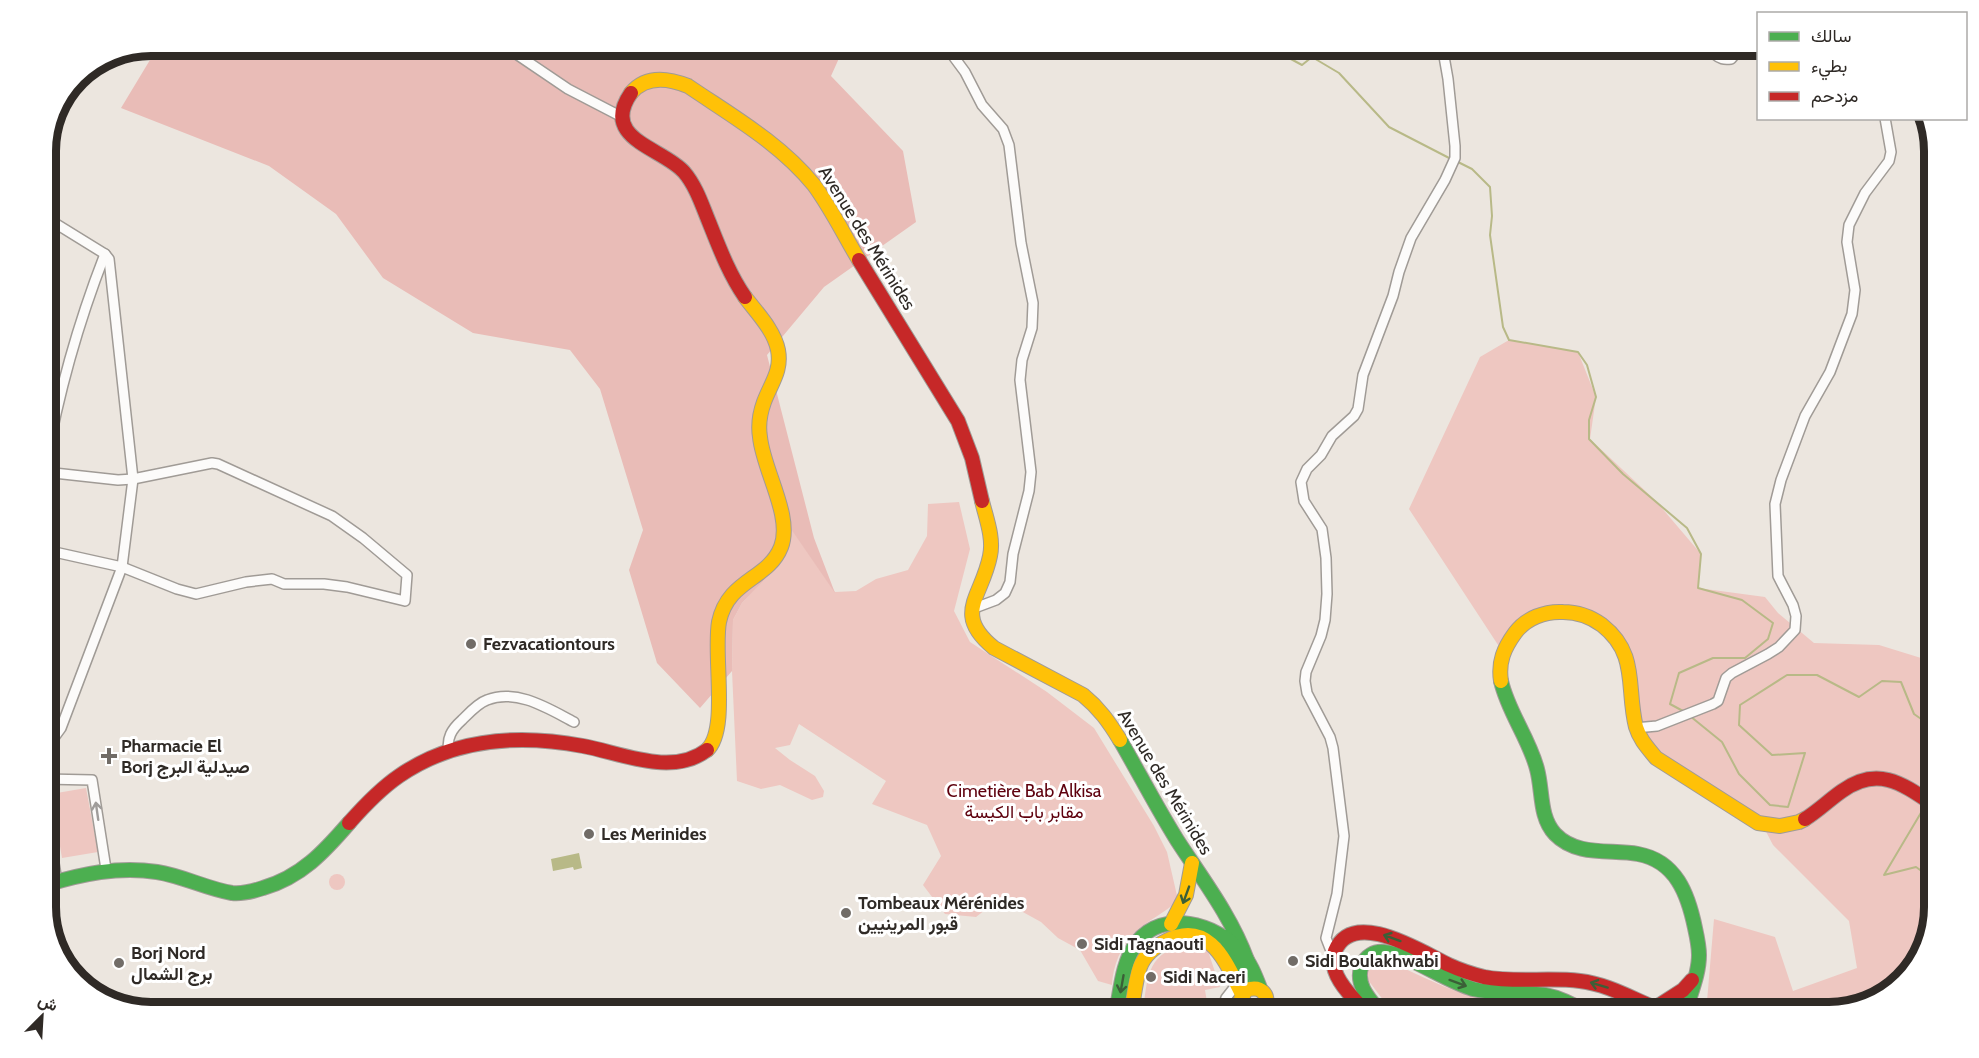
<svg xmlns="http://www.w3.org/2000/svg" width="1979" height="1058" viewBox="0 0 1979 1058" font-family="Cabin,Vazirmatn,sans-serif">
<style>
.green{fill:#eec7c1}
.forest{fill:#e9bcb7}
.water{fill:#b8b987}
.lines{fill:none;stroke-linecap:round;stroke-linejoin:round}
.stream{stroke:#b8b987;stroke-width:2}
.street-casing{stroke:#a09b96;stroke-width:12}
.fast-casing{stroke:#a09b96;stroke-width:16}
.slow-casing{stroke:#a09b96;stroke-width:16}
.jam-casing{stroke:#a09b96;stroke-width:16}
.street{stroke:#fcfbfa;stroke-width:9}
.fast{stroke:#4caf50;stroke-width:14}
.slow{stroke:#ffc107;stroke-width:14}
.jam{stroke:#c62828;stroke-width:14}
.oneway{stroke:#a09d9b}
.oneway2{stroke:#3b5f37}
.poi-dot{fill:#716c67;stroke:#fff;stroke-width:2}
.labels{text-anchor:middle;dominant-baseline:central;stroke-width:6;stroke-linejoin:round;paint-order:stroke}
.street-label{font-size:18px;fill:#2f2a26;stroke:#fff}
.poi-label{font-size:18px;font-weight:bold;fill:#2f2a26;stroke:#fff;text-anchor:start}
.park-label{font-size:18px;fill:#5e000d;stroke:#fff}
.rim{fill:none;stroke:#2f2a26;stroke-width:8}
</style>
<rect width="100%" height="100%" fill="#ece6df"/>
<g class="green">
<path d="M1509,340L1578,352L1596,397L1590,439L1655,500L1701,554L1698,588L1765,597L1778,613L1814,643L1879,645L1934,662V908L1923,955L1887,995L1829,1013H1706L1714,919L1775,937L1793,991L1857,968L1849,921L1773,845L1761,822L1658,758L1633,714L1627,656L1593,612L1543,609L1502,651L1409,509L1480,357Z"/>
<path d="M959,502L970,549L954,611L970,642L1047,692L1094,728L1154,826L1167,852L1178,900C1164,914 1148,920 1135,932C1121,946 1113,965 1112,985L1098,981L1080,950L1058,938L1041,922L999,899L976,917L945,914L923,885L941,856L927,825L872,804L886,781L799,724L790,745L775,748L790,760L815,776L824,791L823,797L812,800L780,785L761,789L737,781L732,671L733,620L742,603L756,588L791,528L835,592L856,591L876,579L908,570L927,536L928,504Z"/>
<path d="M86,788L98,852L62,858L51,794Z"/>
<circle cx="337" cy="882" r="8"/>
<path d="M1182,946H1195L1208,951L1220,987L1205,990L1207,1002L1219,1001L1211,1013H1143C1147,981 1146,954 1182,946Z"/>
<path d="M1383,959C1409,970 1437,985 1464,994C1500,1006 1541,993 1574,1013H1393L1368,980V963Z"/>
</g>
<path class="forest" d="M159,45H845L831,76L903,151L916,222L824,287L767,355L814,538L835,593L791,529L783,560L742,603L733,620L732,671L700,708L657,663L629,570L643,530L600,389L570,350L473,333L383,278L336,214L269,166L121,108Z"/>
<path class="water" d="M579,853L582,868L574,870L573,867L553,871L551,859Z"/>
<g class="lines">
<g class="stream">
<path d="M1282,45L1289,58L1302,65L1312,57L1339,73L1389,127L1453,160"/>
<path d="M1458,162L1472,169L1490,187L1492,216L1490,235L1503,327L1509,340L1578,352L1587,365L1596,397L1589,420V439L1623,474L1687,528L1701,554L1698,588L1742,600L1773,623L1768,639L1745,658H1713L1679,673L1670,704L1683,711"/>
<path d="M1690,716L1722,742L1739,774L1770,805L1788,807L1805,753L1772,755L1739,725L1740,705L1787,675H1817L1859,697L1882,681L1901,682L1914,714L1934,728"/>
<path d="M1925,806L1884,875L1916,867L1934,880"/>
</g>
<defs>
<g id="street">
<path d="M503,45L568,89L622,117"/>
<path d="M945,45L965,72L982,105L1003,129L1009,145L1021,243L1033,303L1032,328L1022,360L1020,380L1031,472L1029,491L1013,554L1010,582L1005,593L996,600L972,609"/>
<path d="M1712,45L1714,54C1720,59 1724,60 1731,59L1743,45"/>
<path d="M45,217L105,254L109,259L133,479L122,567L61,728L45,750"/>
<path d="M45,468C58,395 78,323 105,254"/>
<path d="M45,472L118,480L133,479L212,463L218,464L332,516L363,538L407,575L405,601L347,587L324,584H284L272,579L246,582L196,594L177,589L122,567L59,553L45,555"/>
<path d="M1635,728L1657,726L1713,704L1718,701L1726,678L1732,673L1768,654L1779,647L1795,630L1796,616L1793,605L1778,576L1775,504L1781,480L1805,416L1830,372L1852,314L1855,290L1847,242L1849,225L1865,193L1889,161L1891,152L1885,118"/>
<path d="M449,752C446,738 452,729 462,720C469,713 478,703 487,700C517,688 549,709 574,722"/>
<path d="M45,779L92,780L106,869"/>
<path d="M45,811L57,881"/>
<path d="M1333,956L1326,938L1337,894L1344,836L1333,748L1330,737L1307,693L1305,681L1306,672L1321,636L1325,620L1327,594L1326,558L1322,529L1304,501L1301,482L1307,469L1321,455L1332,436L1354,416L1358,409L1363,375L1393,296L1399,272L1411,238L1445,180L1455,158V146L1448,79L1442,45"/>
<path d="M1221,1013L1226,998L1237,984"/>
</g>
<g id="fast">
<path d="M1501,681C1508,712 1529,738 1537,769C1543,791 1539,817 1555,834C1577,857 1611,849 1638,854C1676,861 1688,894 1695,928C1697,937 1699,946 1699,955C1699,975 1690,994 1685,1013"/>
<path d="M1120,740C1139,773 1157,808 1177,840C1203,880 1231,916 1247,960"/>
<path d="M45,885C82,874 118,866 157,872C183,876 207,889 232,893C242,894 254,891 263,888C301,877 324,852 349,823"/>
<path d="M1226,937L1243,984"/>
<path d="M1116,1013C1121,988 1122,963 1137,942C1163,909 1216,924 1240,951C1250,962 1255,975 1260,988"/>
<path d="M1381,1013C1370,1000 1354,984 1362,965C1366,956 1374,951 1384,952C1409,954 1445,981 1473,989C1497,995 1521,991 1545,995C1561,998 1574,1005 1587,1013"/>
<path d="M1626,1013C1639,1006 1651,1006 1664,1013"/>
</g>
<g id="slow">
<path d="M631,93C646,75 668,78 688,86C732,116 780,143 814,185C831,208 844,235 859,260"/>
<path d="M982,501C986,518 994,538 990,556C982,597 952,614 994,648L1083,695C1099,708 1109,722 1120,740"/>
<path d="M1501,681C1498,662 1504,648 1515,633C1526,618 1545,611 1563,612C1577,612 1591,617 1602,625C1639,654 1626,688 1636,727C1640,740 1648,748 1656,758L1758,823L1780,826L1799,822L1805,819"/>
<path d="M707,750C729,730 713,655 719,622C728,579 768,580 781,547C793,516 763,470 760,437C758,425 760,413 764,402C771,383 782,371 778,350C774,330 757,313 745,297"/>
<path d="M1171,924L1186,895L1192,863"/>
<path d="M1131,1013C1134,998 1135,981 1140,967C1144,956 1155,946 1166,941C1210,919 1226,963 1242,994"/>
<path d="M1250,1013L1243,1007L1241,999L1246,990C1261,985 1270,994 1265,1009L1258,1013"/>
</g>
<g id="jam">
<path d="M631,93C599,139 663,148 684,172C696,186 702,205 709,222C719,247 729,274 745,297"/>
<path d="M859,260L958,421L972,458L982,501"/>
<path d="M1805,819C1818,811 1829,800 1842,791C1878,765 1903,784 1934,805"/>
<path d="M349,823C364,806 380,789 399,776C454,738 519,734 583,746C621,753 672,777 707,750"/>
<path d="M1655,1008L1683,990L1692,980"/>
<path d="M1367,1013C1353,998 1326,974 1335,951C1353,907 1423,953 1449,965C1460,970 1472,974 1484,977C1516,983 1548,977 1580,981C1606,984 1629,997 1653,1007"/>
</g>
</defs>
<use href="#street" class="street-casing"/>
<use href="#fast" class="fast-casing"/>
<use href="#slow" class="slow-casing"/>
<use href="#jam" class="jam-casing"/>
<use href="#street" class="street"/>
<use href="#fast" class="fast"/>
<use href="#slow" class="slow"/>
<use href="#jam" class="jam"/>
</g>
<defs><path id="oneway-shaft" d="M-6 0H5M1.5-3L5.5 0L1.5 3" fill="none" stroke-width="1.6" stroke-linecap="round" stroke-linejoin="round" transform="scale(1.5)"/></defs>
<use class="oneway" href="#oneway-shaft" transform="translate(97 811) rotate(-98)"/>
<g class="oneway2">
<use href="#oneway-shaft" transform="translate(1186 895) rotate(110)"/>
<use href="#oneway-shaft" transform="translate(1392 938) rotate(-160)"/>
<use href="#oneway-shaft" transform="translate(1458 983) rotate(20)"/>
<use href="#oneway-shaft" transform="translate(1122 984) rotate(100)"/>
<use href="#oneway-shaft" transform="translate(1599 985) rotate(-163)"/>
</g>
<g class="poi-dot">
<circle cx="471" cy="644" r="6"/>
<path d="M106 747h6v6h6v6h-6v6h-6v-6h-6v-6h6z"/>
<circle cx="589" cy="834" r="6"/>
<circle cx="846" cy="913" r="6"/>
<circle cx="1082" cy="944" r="6"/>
<circle cx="1293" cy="961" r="6"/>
<circle cx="119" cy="963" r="6"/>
<circle cx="1151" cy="977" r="6"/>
</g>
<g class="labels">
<g class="street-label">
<text transform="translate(867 238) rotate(58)">Avenue des Mérinides</text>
<text transform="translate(1165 782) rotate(59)">Avenue des Mérinides</text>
</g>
<g class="poi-label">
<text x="483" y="644">Fezvacationtours</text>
<text x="121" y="746">Pharmacie El<tspan x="121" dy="21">Borj صيدلية البرج</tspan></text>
<text x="601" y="834">Les Merinides</text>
<text x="858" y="903">Tombeaux Mérénides<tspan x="858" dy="21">قبور المرينيين</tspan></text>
<text x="1094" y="944">Sidi Tagnaouti</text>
<text x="131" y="953">Borj Nord<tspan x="131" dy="21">برج الشمال</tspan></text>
<text x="1305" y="961">Sidi Boulakhwabi</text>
<text x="1163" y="977">Sidi Naceri</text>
</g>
<g class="park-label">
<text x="1024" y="791">Cimetière Bab Alkisa<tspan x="1024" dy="21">مقابر باب الكيسة</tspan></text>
</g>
</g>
<path d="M0 0H1979V1058H0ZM151 56H1829A95 95 0 0 1 1924 151V907A95 95 0 0 1 1829 1002H151A95 95 0 0 1 56 907V151A95 95 0 0 1 151 56Z" fill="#fff" fill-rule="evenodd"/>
<path class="rim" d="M151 56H1829A95 95 0 0 1 1924 151V907A95 95 0 0 1 1829 1002H151A95 95 0 0 1 56 907V151A95 95 0 0 1 151 56Z"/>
<rect x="1757" y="12" width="210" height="108" fill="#ffffff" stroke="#acaaa8" stroke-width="1.5"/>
<rect x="1769" y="32" width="30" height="9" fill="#4caf50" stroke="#acaaa8" stroke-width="1.5"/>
<text x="1811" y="42" font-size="18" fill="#2f2a26">سالك</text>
<rect x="1769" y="62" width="30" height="9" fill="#ffc107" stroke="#acaaa8" stroke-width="1.5"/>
<text x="1811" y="72" font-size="18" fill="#2f2a26">بطيء</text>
<rect x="1769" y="92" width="30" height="9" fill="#c62828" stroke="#acaaa8" stroke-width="1.5"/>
<text x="1811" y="102" font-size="18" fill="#2f2a26">مزدحم</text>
<g transform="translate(42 1016) rotate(24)" stroke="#ffffff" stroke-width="4.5" paint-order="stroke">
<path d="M0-4.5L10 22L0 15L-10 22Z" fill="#2f2a26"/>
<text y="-9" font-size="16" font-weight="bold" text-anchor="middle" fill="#2f2a26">ش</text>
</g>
</svg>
